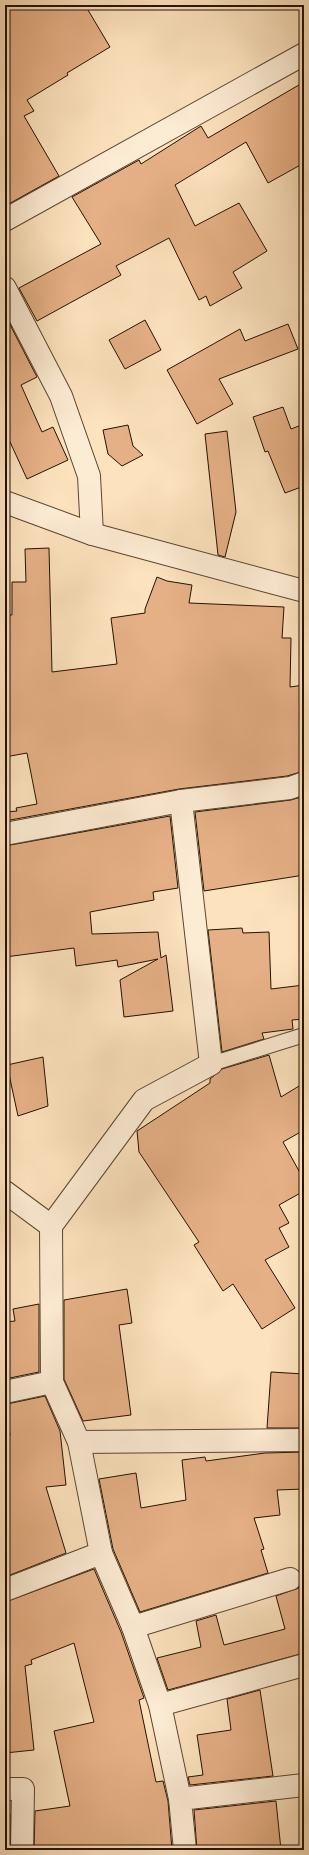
<svg xmlns="http://www.w3.org/2000/svg" width="309" height="1855" viewBox="0 0 309 1855" font-family="'Libre Bodoni',serif">
<style>
.building{fill:#e6b086;stroke:#241100}
.lines{fill:none;stroke-linecap:round;stroke-linejoin:round}
.service-casing{stroke:#5a452f;stroke-width:16}
.minor-casing{stroke:#5a452f;stroke-width:24}
.service{stroke:#fdecd4;stroke-width:14}
.minor{stroke:#fdecd4;stroke-width:22}
</style>
<rect width="100%" height="100%" fill="#fce2bd"/>
<filter id="stains"><feTurbulence type="fractalNoise" baseFrequency=".005" numOctaves="4"/><feColorMatrix values="0 0 0 0 .2 0 0 0 0 .09 0 0 0 0 .02 0 0 0 .5 -.17"/></filter>
<radialGradient id="worn" r=".72"><stop offset=".6" stop-color="#630" stop-opacity="0"/><stop offset="1" stop-color="#630" stop-opacity=".3"/></radialGradient>
<g class="building">
<path d="M5,5H85L110,47L67,73L68,75L27,100L34,111L24,116L59,176L5,206Z"/>
<path d="M304,82V163L268,183L246,142L175,185L195,226L239,203L267,251L233,272L242,288L210,306L206,296L199,300L169,238L116,266L121,275L37,321L19,288L101,244L72,197L139,160L141,164L201,126L208,138Z"/>
<path d="M5,315L37,377L21,385L42,432L53,427L68,460L27,479L5,431Z"/>
<path d="M145,320L161,350L125,369L109,340Z"/>
<path d="M288,324L298,349L219,379L233,404L197,424L167,370L240,329L245,341Z"/>
<path d="M283,407L291,429L304,424V486L285,493L268,451L265,452L253,417Z"/>
<path d="M128,425L133,446L143,455L122,466L108,454L103,430Z"/>
<path d="M227,431L236,512L225,557L218,555L205,434Z"/>
<path d="M49,548L52,672L117,664L111,618L145,613V609L157,577L167,581L192,585L189,603L284,607L282,638H291L290,687L304,685V771L287,776L179,789L5,821V812L17,811L16,808L37,804L27,753L5,757V615H12V582H26L25,549Z"/>
<path d="M301,797L304,818V875L204,891L195,812L291,800Z"/>
<path d="M170,816L178,888L153,892L154,900L90,912L92,934L158,932L161,958L166,955L173,1011L124,1017L120,980L158,959L118,967L117,960L76,966L74,948L5,957V846Z"/>
<path d="M242,928L243,933L269,932L271,989L304,985V1019L292,1020L293,1029L262,1033L264,1039L222,1052L208,930Z"/>
<path d="M269,1055L281,1097L304,1083V1130L283,1142L304,1180V1191L279,1205L289,1223L279,1228L289,1247L265,1260L295,1308L262,1329L233,1284L223,1291L194,1245L199,1242L139,1152L137,1131L210,1083V1079L222,1069Z"/>
<path d="M43,1057L48,1106L18,1116L7,1065Z"/>
<path d="M127,1289L132,1323L119,1325L131,1415L83,1421L64,1379V1300Z"/>
<path d="M39,1304V1372L5,1379V1361H8L5,1322L15,1321L13,1309Z"/>
<path d="M271,1372L304,1374V1428H267Z"/>
<path d="M45,1396L60,1431L66,1485L46,1487L66,1553L5,1577V1437L10,1436L7,1404Z"/>
<path d="M304,1452V1489L277,1490L280,1515L254,1518L264,1549L261,1550L268,1573L140,1612L113,1549L99,1479L136,1473L141,1508L186,1500L182,1460L205,1457L206,1461L265,1453Z"/>
<path d="M94,1569L121,1632L144,1698L139,1700L156,1782L163,1781L168,1801L172,1850H34L35,1811L70,1806L54,1731L94,1722L74,1643L31,1660L32,1664L25,1666L34,1750L5,1753V1602Z"/>
<path d="M304,1586V1653L168,1690L157,1658L201,1647L196,1621L216,1615L224,1645L285,1629L276,1596Z"/>
<path d="M260,1690L273,1776L190,1785L188,1777L203,1775L197,1735L231,1730L227,1699Z"/>
<path d="M276,1801L281,1850H197L194,1810Z"/>
<path d="M10,1814V1850H5V1815Z"/>
</g>
<g class="lines">
<defs>
<path id="service" d="M211,1064L304,1035"/>
<g id="minor">
<path d="M5,220L304,54"/>
<path d="M5,288L61,396L89,476L92,534"/>
<path d="M5,502L92,534L304,591"/>
<path d="M5,834L181,801L290,788L304,783"/>
<path d="M5,1192L51,1226L52,1382L79,1442L101,1553L133,1627L160,1705L180,1799"/>
<path d="M51,1226L144,1100L211,1064L181,801"/>
<path d="M5,1392L52,1382"/>
<path d="M79,1442L304,1440"/>
<path d="M5,1590L101,1553"/>
<path d="M133,1627L290,1579"/>
<path d="M160,1705L304,1665"/>
<path d="M5,1789H23L22,1850"/>
<path d="M185,1850L180,1799L304,1785"/>
</g>
</defs>
<use href="#service" class="service-casing"/>
<use href="#minor" class="minor-casing"/>
<use href="#service" class="service"/>
<use href="#minor" class="minor"/>
</g>
<rect width="309" height="1855" fill="none" stroke="#fce2bd" stroke-width="20"/>
<rect x="6" y="6" width="297" height="1843" fill="none" stroke="#241100" stroke-width="2"/>
<rect x="10" y="10" width="289" height="1835" fill="none" stroke="#241100"/>
<rect width="100%" height="100%" filter="url(#stains)"/>
<rect width="100%" height="100%" fill="url(#worn)"/>
</svg>
